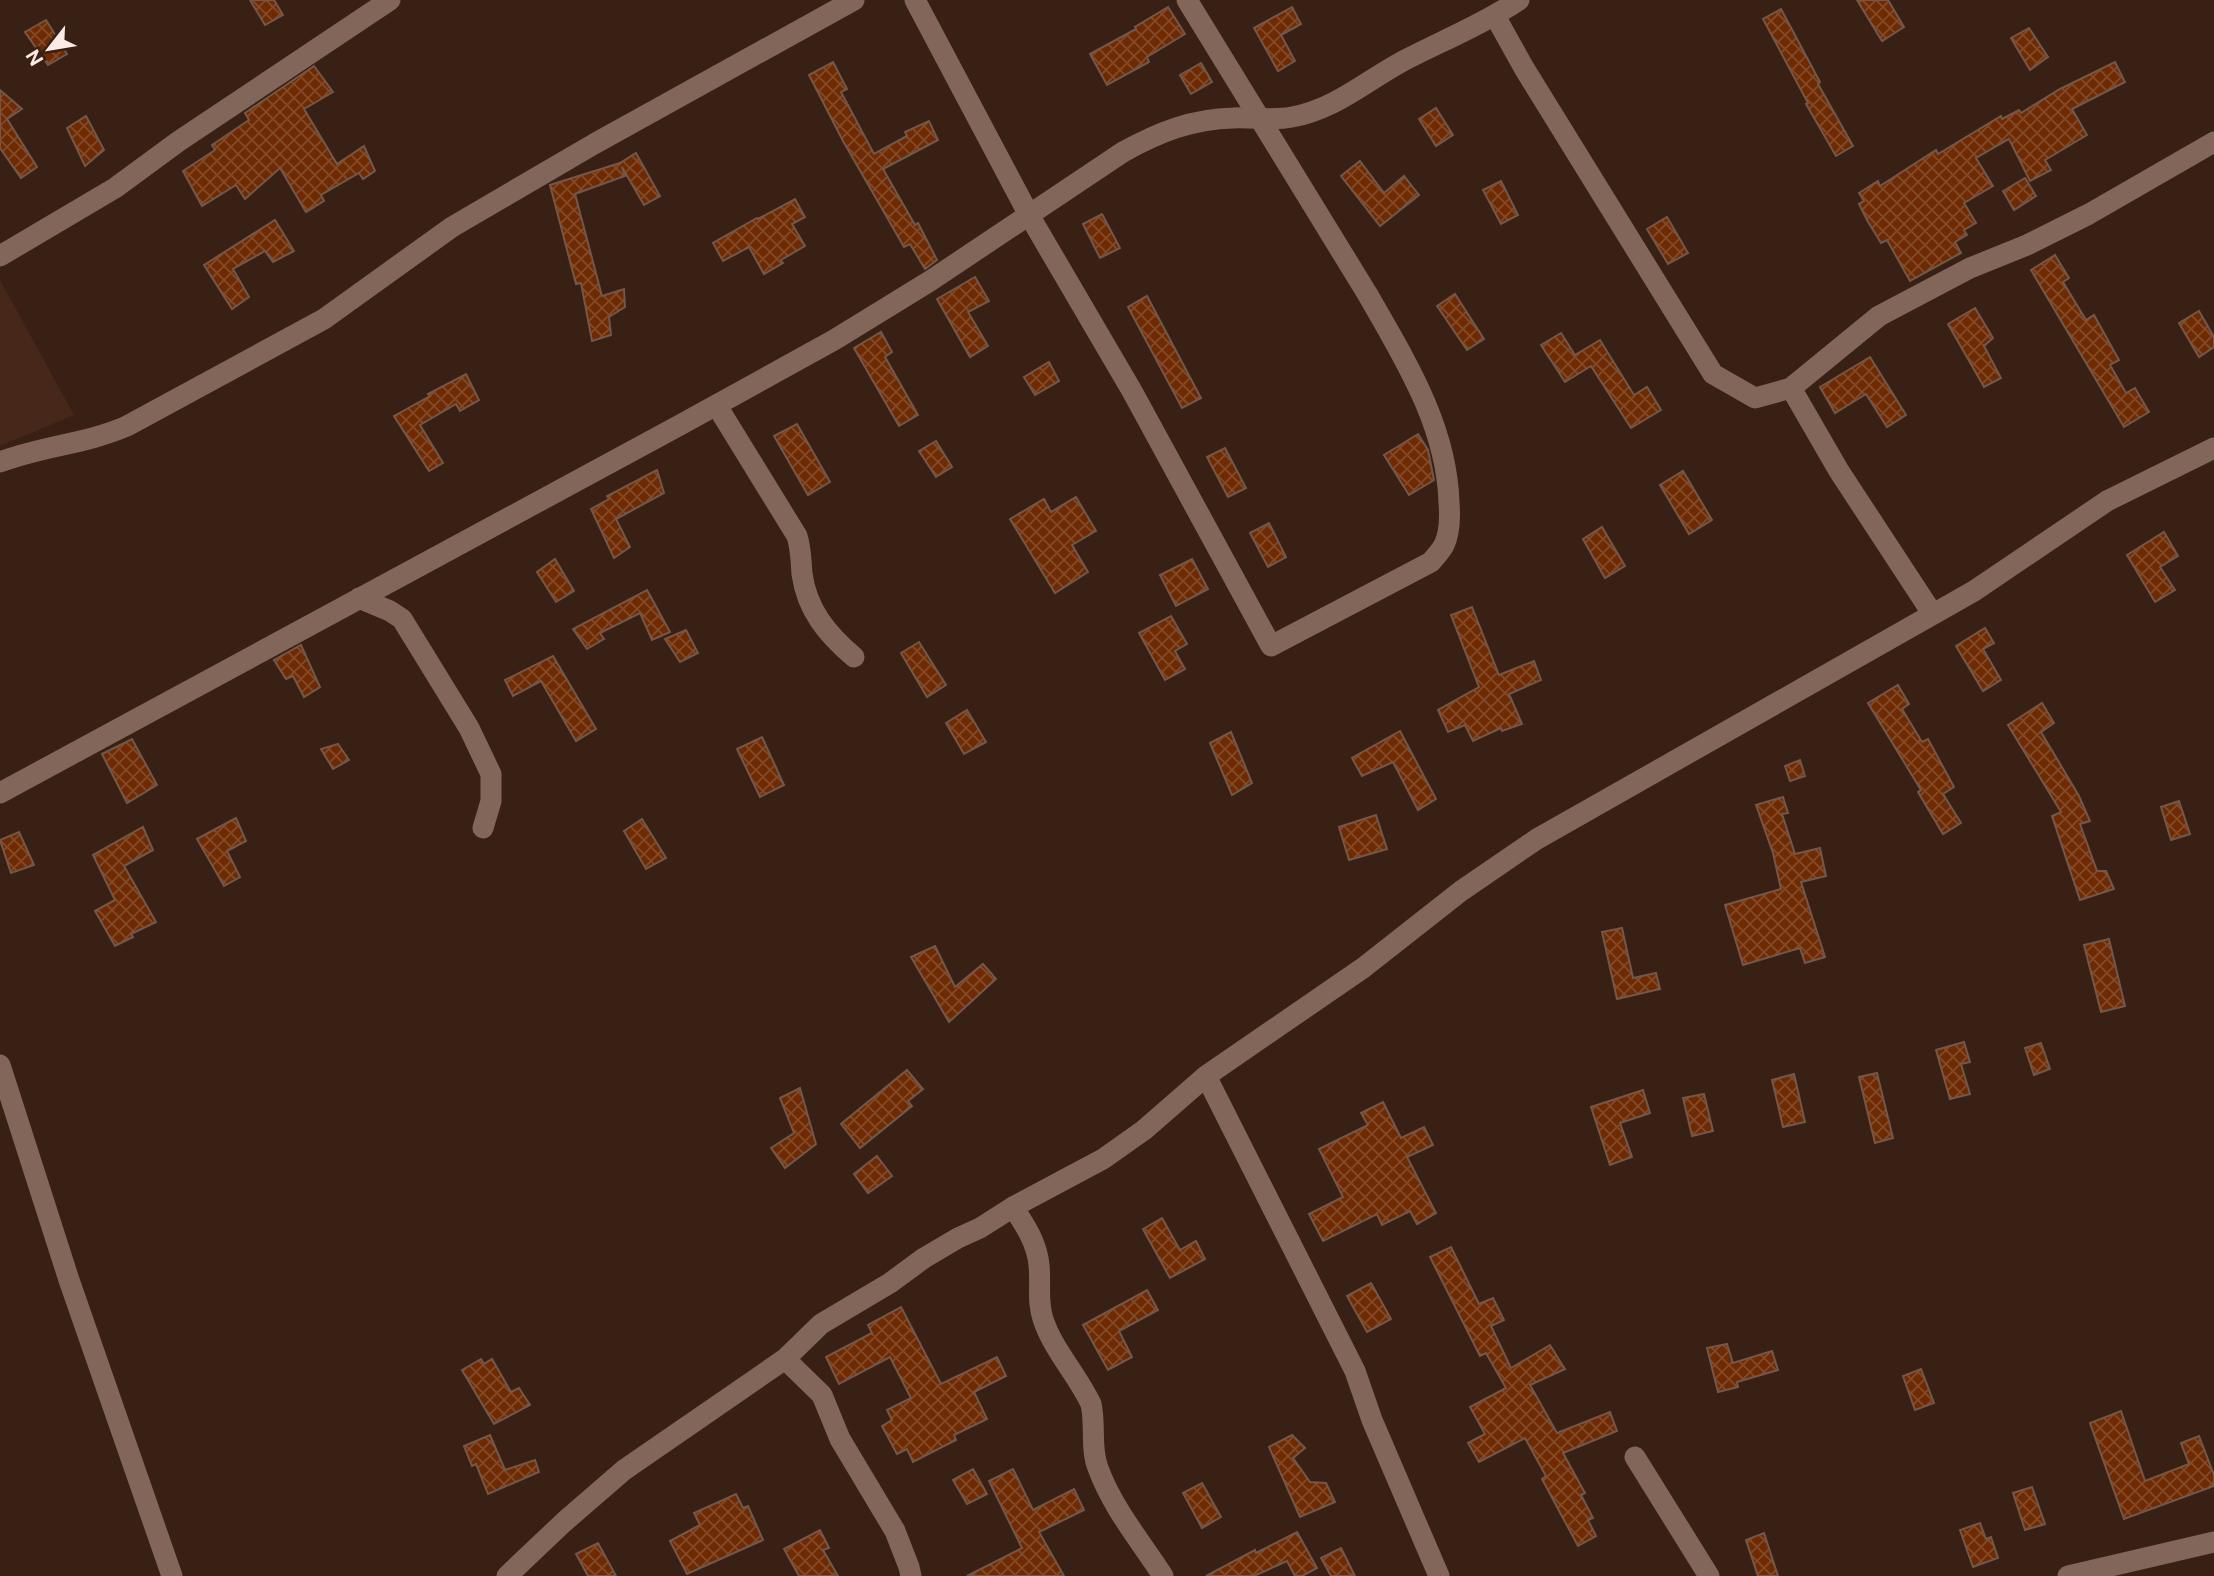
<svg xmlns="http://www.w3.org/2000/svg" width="2214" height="1576" viewBox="0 0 2214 1576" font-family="'Public Sans',sans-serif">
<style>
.built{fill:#462719}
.building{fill:url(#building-cross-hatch);stroke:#73574a;stroke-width:2}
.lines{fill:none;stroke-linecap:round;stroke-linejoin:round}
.minor{stroke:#83665a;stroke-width:21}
</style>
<defs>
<pattern id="building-cross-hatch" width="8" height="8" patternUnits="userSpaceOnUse" patternTransform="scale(1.75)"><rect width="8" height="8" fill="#6e2b03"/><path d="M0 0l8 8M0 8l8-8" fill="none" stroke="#844a28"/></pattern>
</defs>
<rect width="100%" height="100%" fill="#382015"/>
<path class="built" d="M0,280L74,415L0,446Z"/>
<g class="building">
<path d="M250,0H274L283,15L265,25Z"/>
<path d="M1857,0H1888L1904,27L1882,41Z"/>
<path d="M1168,7L1185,34L1147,57L1149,62L1107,85L1090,54L1136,29L1135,27Z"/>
<path d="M1292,7L1301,24L1281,35L1295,61L1278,71L1254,28Z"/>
<path d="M1781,9L1820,82L1818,84L1853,146L1836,156L1806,104L1808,103L1763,19Z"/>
<path d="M46,20L67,54L48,65L25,32Z"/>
<path d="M2029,28L2048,57L2030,70L2011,38Z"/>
<path d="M833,62L847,89L841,92L874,154L907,136L905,132L929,121L938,140L883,169L915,225L918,223L937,260L925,269L910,244L904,247L843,141L809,75Z"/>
<path d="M2115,62L2125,82L2072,109L2087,135L2045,160L2051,170L2030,181L2009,139L1976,158L1993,186L1964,203L1976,223L1964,230L1967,235L1955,242L1961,253L1910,281L1887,240L1881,243L1867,220L1859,204L1864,201L1859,193L1878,181L1880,186L1936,150L1938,154L2001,116L2002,119L2019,110L2021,113L2060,89Z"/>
<path d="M1201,63L1212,82L1191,94L1180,75Z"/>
<path d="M314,66L333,92L304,109L337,164L364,146L375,171L363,179L359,173L321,195L324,201L306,212L280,168L245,199L236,185L202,206L183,171L215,150L212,145L249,120L245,113Z"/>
<path d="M0,90L22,109L7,119L37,167L21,178L0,148Z"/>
<path d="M1436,108L1453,135L1436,146L1419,119Z"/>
<path d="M86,116L104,150L85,166L67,128Z"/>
<path d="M636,153L660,196L644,205L622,167L625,176L575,194L602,296L624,289L625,307L609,317L611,335L592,341L581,283L576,284L550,185L620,163Z"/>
<path d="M1360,161L1384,193L1404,176L1419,195L1380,226L1341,176Z"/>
<path d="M2025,178L2036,196L2014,210L2003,191Z"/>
<path d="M1501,181L1518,215L1501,224L1483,190Z"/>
<path d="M795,199L805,217L792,224L805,246L781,260L783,263L764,274L749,247L723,261L713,243L757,218L758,219Z"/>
<path d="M1102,214L1120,248L1100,258L1083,224Z"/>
<path d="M1667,217L1688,253L1668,264L1647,229Z"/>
<path d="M275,220L294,251L273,262L265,251L233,269L249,297L232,309L204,265Z"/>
<path d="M2055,255L2069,278L2063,282L2086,320L2094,315L2119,360L2110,365L2126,393L2135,388L2149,412L2124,427L2031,270Z"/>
<path d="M975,277L989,301L968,312L988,346L970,357L937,299Z"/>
<path d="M1455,294L1484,339L1467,350L1437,306Z"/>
<path d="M1147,296L1201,398L1182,408L1128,307Z"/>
<path d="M1975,308L1993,338L1984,346L2001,378L1984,387L1948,324Z"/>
<path d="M2199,311L2214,337V347L2199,357L2179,323Z"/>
<path d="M881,332L892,352L885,357L918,415L899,426L854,348Z"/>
<path d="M1561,333L1575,355L1600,340L1634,395L1647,387L1661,410L1631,428L1591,366L1565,382L1541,345Z"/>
<path d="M1870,357L1906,415L1887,427L1866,394L1835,413L1820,387Z"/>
<path d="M1049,362L1059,381L1035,395L1024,377Z"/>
<path d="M466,374L479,400L460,411L456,404L420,425L443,463L429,471L394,416L430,396L428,394Z"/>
<path d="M797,424L830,482L808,495L774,436Z"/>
<path d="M1418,434L1428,450L1434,480L1409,495L1384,455Z"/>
<path d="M936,441L952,467L936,477L919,451Z"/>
<path d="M1225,448L1246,488L1228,497L1207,457Z"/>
<path d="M657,470L664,493L616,519L630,547L614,558L591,509L609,499L607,496Z"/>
<path d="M1683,471L1712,520L1689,534L1660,485Z"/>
<path d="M1076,497L1096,531L1072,545L1088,572L1055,593L1010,519L1044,499L1051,512Z"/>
<path d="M1269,523L1286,557L1268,567L1250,533Z"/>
<path d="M1602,527L1625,566L1605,578L1583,539Z"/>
<path d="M2164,532L2178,556L2160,567L2175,590L2155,602L2127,555Z"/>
<path d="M555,559L574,591L556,602L537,572Z"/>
<path d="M1192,559L1208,589L1176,606L1160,575Z"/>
<path d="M647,590L670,632L652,640L640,613L600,633L604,639L587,649L573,629Z"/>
<path d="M1472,607L1499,675L1534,661L1541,680L1509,694L1522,724L1502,731L1501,728L1473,741L1465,725L1448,732L1438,710L1479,687L1451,615Z"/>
<path d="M1171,616L1187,644L1175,651L1185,669L1165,680L1139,633Z"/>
<path d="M1985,628L1994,643L1983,649L2001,680L1983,691L1956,646Z"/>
<path d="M686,630L698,653L680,662L665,639Z"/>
<path d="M919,642L946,685L927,697L901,653Z"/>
<path d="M301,645L320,687L304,697L293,676L286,679L274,660Z"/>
<path d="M553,656L596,729L576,741L541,681L513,696L505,680Z"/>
<path d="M1898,685L1909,704L1902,709L1922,742L1928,739L1954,787L1943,794L1961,823L1943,834L1918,792L1921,790L1868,703Z"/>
<path d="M2042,703L2054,723L2041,732L2079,796L2090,821L2080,824L2097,871H2106L2114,889L2080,900L2052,816L2061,812L2008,725Z"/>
<path d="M967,710L986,742L964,754L946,723Z"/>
<path d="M1400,731L1436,799L1418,810L1393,762L1362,776L1352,758Z"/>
<path d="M1231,732L1252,783L1232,795L1210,743Z"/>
<path d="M762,737L784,785L760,797L737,749Z"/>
<path d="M132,739L157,785L127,803L102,754Z"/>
<path d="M338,744L349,760L333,769L321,749Z"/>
<path d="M1800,760L1805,776L1790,781L1785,766Z"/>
<path d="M1783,797L1788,813L1782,814L1795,854L1820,848L1826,876L1801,882L1825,957L1805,963L1800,948L1743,965L1725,905L1781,889L1773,853L1756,805Z"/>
<path d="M2179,801L2190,834L2171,840L2161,807Z"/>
<path d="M1376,815L1387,849L1349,860L1339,827Z"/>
<path d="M236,818L246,841L227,851L240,877L224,886L197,839Z"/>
<path d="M642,819L666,858L646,869L624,831Z"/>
<path d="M143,827L153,850L124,866L156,922L131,934L133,937L115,946L95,911L115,900L93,855Z"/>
<path d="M19,832L34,865L11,873L0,840Z"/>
<path d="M1622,928L1633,978L1656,973L1660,989L1617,999L1602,932Z"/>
<path d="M2109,939L2125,1006L2101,1012L2084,945Z"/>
<path d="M935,946L955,987L983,964L996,979L949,1022L911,957Z"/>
<path d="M1964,1042L1970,1062L1961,1064L1970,1094L1950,1099L1936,1050Z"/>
<path d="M2041,1043L2050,1069L2034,1075L2025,1048Z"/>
<path d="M907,1070L923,1089L908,1101L912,1106L860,1148L841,1124Z"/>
<path d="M1877,1073L1893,1138L1875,1143L1859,1077Z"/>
<path d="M1794,1074L1805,1122L1783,1127L1772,1080Z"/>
<path d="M800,1088L816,1144L785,1168L771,1148L794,1133L780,1098Z"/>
<path d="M1643,1090L1650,1113L1620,1123L1632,1157L1610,1165L1591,1107Z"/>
<path d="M1704,1094L1713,1131L1692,1136L1683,1098Z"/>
<path d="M1383,1102L1401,1138L1424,1127L1433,1145L1407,1157L1436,1213L1417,1224L1410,1211L1382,1225L1377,1214L1323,1241L1309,1214L1343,1197L1319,1149L1368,1125L1361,1113Z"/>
<path d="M877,1156L892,1176L868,1193L854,1174Z"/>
<path d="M1162,1218L1180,1250L1196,1241L1205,1259L1170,1278L1143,1229Z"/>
<path d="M1451,1247L1479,1304L1493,1298L1504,1320L1491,1326L1511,1368L1550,1345L1565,1369L1530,1385L1557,1433L1610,1412L1617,1431L1563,1453L1585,1493L1581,1495L1593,1518L1588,1520L1596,1536L1578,1546L1542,1479L1546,1476L1525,1438L1479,1462L1468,1443L1485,1434L1470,1407L1506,1388L1486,1353L1480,1356L1430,1257Z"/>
<path d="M1371,1283L1391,1319L1367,1332L1347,1296Z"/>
<path d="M1147,1290L1158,1310L1119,1331L1132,1357L1108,1370L1083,1325Z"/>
<path d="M901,1307L941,1384L997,1357L1006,1376L974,1392L987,1419L954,1435L956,1440L913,1462L907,1449L897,1454L882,1426L892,1420L887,1410L911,1398L890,1357L839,1384L826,1357L872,1333L868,1325Z"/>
<path d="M1727,1344L1733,1363L1772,1351L1778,1370L1737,1382L1738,1387L1718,1392L1707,1348Z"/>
<path d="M481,1359L484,1364L492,1359L511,1392L519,1388L530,1405L494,1424L462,1370Z"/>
<path d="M1921,1369L1934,1403L1915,1410L1903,1376Z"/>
<path d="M2121,1411L2145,1481L2189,1464L2181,1443L2199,1436L2214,1475V1486L2124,1519L2090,1423Z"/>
<path d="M490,1435L505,1470L535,1460L539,1472L488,1494L476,1464L472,1466L464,1446Z"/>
<path d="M1292,1435L1305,1448L1293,1458L1310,1482L1326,1483L1335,1502L1300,1517L1269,1447Z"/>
<path d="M973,1469L987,1494L967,1504L953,1480Z"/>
<path d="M1013,1469L1033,1510L1074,1489L1084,1510L1039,1532L1064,1576H967L1022,1548L989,1481Z"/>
<path d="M1202,1483L1221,1517L1202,1528L1183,1493Z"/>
<path d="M2032,1487L2045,1524L2025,1530L2013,1493Z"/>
<path d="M736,1494L743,1508L748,1506L763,1540L687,1574L670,1541L700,1525L694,1513Z"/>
<path d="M1980,1523L1986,1539L1991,1537L1998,1558L1973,1567L1960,1530Z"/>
<path d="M820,1530L829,1548L823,1550L838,1576H799L784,1549Z"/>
<path d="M1297,1532L1317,1568L1302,1576H1295L1287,1561L1254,1576H1206L1255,1550L1256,1553Z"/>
<path d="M1764,1533L1778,1576H1758L1746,1540Z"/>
<path d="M598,1543L616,1576H588L576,1554Z"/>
<path d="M1341,1548L1355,1576H1331L1321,1558Z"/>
</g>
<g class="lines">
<g class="minor">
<path d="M915,0L1029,215L1132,391L1271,646L1431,562C1435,557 1441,551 1444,545C1450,533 1450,516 1449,503C1447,426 1405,360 1368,295L1187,0"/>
<path d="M1495,16L1524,68L1713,374L1755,398L1791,388L1879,316L1970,268L2027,245L2089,214L2214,142"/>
<path d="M0,256L115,188L179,141L390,0"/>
<path d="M1791,388L1839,471L1932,613"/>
<path d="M717,406L797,536C801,548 801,561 802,574C807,610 827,634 854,657"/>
<path d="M0,462C41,446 86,444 127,426L324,319L452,227L594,144L854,0"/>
<path d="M359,598L390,611L402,619L469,728L491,774V801L483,828"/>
<path d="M0,793L680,425L834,340L930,281L1123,152C1159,132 1192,119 1233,118C1253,117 1273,121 1292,117C1336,109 1367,80 1405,60C1444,40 1483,24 1519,0"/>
<path d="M0,1065L69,1280L172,1576"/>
<path d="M1206,1076L1355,1371L1372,1420L1439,1576"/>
<path d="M1013,1207C1025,1225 1037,1243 1039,1265C1041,1284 1037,1301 1043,1319C1053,1350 1077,1374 1091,1404C1096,1425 1090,1448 1098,1468C1112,1507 1141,1542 1163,1576"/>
<path d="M785,1359L822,1395L840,1439L895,1531L909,1567L911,1576"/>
<path d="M1635,1457L1709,1576"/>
<path d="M507,1576L564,1522L624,1470L785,1359L821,1324L890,1283L924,1258L958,1238L980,1228L1013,1207L1103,1159L1144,1130L1206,1076L1363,968L1461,891L1537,839L1974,591L2107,501L2214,448"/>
<path d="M2068,1576L2214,1542"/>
</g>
</g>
<g transform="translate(49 49) rotate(239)" stroke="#382015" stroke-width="5" paint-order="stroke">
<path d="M0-5L12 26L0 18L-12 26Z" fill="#fcebe4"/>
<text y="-10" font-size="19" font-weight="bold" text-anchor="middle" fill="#fcebe4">N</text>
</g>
</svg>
